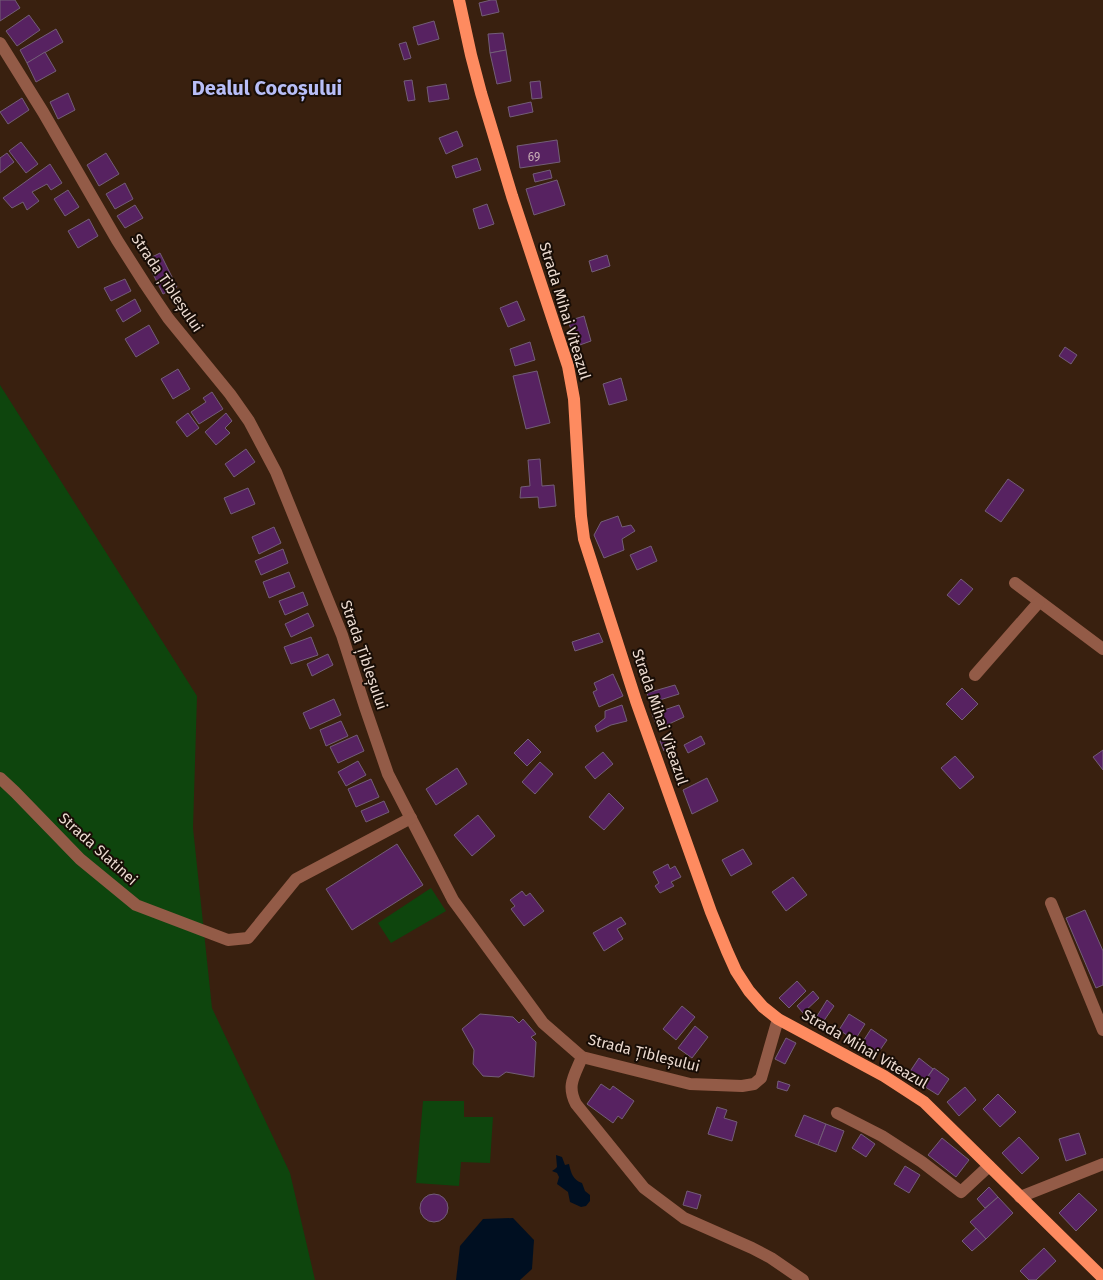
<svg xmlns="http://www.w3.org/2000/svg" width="1103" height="1280" viewBox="0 0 1103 1280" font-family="'Fira Sans',sans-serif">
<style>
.green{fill:#0e450d}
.water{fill:#000f21}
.building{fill:#572261;stroke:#735e77}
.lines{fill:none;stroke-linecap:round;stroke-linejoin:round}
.minor{stroke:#935b47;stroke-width:12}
.major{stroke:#fe8b60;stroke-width:12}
.labels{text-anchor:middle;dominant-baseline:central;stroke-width:4;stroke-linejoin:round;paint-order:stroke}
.number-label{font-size:12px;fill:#c7adb5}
.street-label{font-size:15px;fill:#ecdbd1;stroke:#180d06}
.district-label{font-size:20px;font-weight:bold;fill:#b8bef7;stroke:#180d06}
</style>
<rect width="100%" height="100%" fill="#39200f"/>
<g class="green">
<path d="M0,385L197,696L193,828L212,1008L290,1173L315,1280H0Z"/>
<path d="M431,888L446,911L391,943L378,923Z"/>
<path d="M423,1101H464V1117H493L490,1163L461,1162L459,1186L416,1183Z"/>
</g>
<g class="water">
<path d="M556,1155L562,1157L565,1165L569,1164C571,1173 573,1180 582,1183L585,1191L590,1195V1201L586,1206L581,1207L570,1202L568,1192L557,1184L559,1177L557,1173L552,1171L555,1169L557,1167Z"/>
<path d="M513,1218L534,1240L532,1269L520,1280H456L460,1246L483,1219Z"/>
</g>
<g class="building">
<path d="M0,0H15L20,8L0,21Z"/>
<path d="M491,0H496L499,12L482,16L479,3Z"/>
<path d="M29,15L40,30L17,46L6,31Z"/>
<path d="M434,21L439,39L418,45L413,27Z"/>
<path d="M56,29L63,42L27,63L20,50Z"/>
<path d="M503,33L506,50L490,53L488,34Z"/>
<path d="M406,42L411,58L404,60L399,44Z"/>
<path d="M506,50L511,81L497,84L490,53Z"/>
<path d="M45,52L56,71L36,82L27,63Z"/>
<path d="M412,80L415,100L408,101L404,81Z"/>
<path d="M540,81L542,98L532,99L530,82Z"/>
<path d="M446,84L449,99L429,102L427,87Z"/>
<path d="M68,93L75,110L58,119L50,102Z"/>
<path d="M22,98L29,110L8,124L0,112Z"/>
<path d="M531,102L533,112L510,117L508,107Z"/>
<path d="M457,131L463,146L446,154L439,138Z"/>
<path d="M557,140L560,162L520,168L517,146Z"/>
<path d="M21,142L38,164L26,173L9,151Z"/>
<path d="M7,153L14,162L0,173V158Z"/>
<path d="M106,153L119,174L99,186L87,165Z"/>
<path d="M477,158L481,170L456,178L452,166Z"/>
<path d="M50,164L62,183L51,190L47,184L32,192L39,201L27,210L23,202L12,208L3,198Z"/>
<path d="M550,170L552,178L535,182L533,174Z"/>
<path d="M557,180L565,205L534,215L526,189Z"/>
<path d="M125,183L133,199L115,209L106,194Z"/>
<path d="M68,190L79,207L65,216L54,199Z"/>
<path d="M487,204L494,224L479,229L473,209Z"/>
<path d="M135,205L143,218L125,228L117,216Z"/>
<path d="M89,219L98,236L78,248L68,231Z"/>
<path d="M160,253L177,287L163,294L146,260Z"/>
<path d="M607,255L610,266L592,272L589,261Z"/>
<path d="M125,279L131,291L111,301L104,288Z"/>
<path d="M135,299L141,311L123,322L116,310Z"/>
<path d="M517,301L525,320L508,327L500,308Z"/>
<path d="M584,316L591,341L577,346L568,321Z"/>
<path d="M149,325L159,343L136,357L125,339Z"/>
<path d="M530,342L535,360L515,366L510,349Z"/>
<path d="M1065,347L1077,355L1071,364L1059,356Z"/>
<path d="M178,369L190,389L173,399L161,379Z"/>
<path d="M537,371L550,423L526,429L513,376Z"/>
<path d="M621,378L627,400L609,405L603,384Z"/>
<path d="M212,392L223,409L199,424L191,412L206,402L203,398Z"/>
<path d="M188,413L199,428L187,437L176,422Z"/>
<path d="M226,413L232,421L225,428L230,433L216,445L205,432Z"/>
<path d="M246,449L255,462L234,477L225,464Z"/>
<path d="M540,459L542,486L554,485L556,506L539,508L538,497L520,498L521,487L530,486L528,460Z"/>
<path d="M1008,479L1024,490L1001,522L985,511Z"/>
<path d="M248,488L255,504L231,514L224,498Z"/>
<path d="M618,516L622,527L631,525L635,531L622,539L624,550L604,558L594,535L601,522Z"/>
<path d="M274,527L281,543L259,554L252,537Z"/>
<path d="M651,546L657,561L637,570L630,555Z"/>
<path d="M283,549L288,563L261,575L255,561Z"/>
<path d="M289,572L295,587L269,598L263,582Z"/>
<path d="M961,579L973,589L959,605L947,595Z"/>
<path d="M303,592L308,605L285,615L279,601Z"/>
<path d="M308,613L314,626L291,637L285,624Z"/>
<path d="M599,633L603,642L575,651L572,642Z"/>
<path d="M311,637L318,655L291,664L284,647Z"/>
<path d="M328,654L333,665L312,676L307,664Z"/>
<path d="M613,674L623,696L599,707L593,692L597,690L594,683Z"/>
<path d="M675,685L679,694L650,703L647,693Z"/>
<path d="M962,688L978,704L962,720L946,704Z"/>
<path d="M334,699L341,715L310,729L303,713Z"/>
<path d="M622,705L627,721L611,725L597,732L595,726L605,718V711Z"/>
<path d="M679,705L684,717L658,729L652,714Z"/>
<path d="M341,721L348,736L326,746L320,730Z"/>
<path d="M357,735L364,751L338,763L330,747Z"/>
<path d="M671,736L676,744L664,751L660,741Z"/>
<path d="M701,736L705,744L688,753L684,745Z"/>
<path d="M528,739L541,752L527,766L514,753Z"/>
<path d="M1103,750V770L1093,757Z"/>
<path d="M603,752L613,764L595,779L585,767Z"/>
<path d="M955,756L974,777L960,789L941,768Z"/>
<path d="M358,761L366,775L346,786L338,772Z"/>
<path d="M540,762L553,774L535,794L522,782Z"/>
<path d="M457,768L467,784L436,805L426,789Z"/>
<path d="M707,778L718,801L692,814L683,790Z"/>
<path d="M371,779L379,797L356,807L348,789Z"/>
<path d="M609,793L624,808L604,830L589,817Z"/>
<path d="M384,801L389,812L366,822L361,811Z"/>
<path d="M478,815L495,836L472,856L454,835Z"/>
<path d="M397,844L423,885L352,930L326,889Z"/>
<path d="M743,849L752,864L731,876L722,860Z"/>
<path d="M668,864L670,869L675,866L681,877L671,882L674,886L660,893L655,886L659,883L653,872Z"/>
<path d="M793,877L807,895L786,911L772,892Z"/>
<path d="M522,891L526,896L530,893L544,911L524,926L511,909L515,906L510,900Z"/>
<path d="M1085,910L1103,951V985L1096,988L1066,918Z"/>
<path d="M621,917L626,924L617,929L623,939L604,951L593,933Z"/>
<path d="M797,981L806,991L789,1008L779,998Z"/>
<path d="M813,991L819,998L803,1013L797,1006Z"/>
<path d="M827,1000L834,1006L821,1025L814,1021Z"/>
<path d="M682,1006L695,1017L676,1040L663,1029Z"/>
<path d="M480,1014L513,1017L519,1023L523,1019L536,1034L531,1037L536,1042L534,1077L506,1072L499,1077L483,1076L473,1064L474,1050L462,1029Z"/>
<path d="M849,1014L865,1024L855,1040L839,1030Z"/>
<path d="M695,1026L708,1037L692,1058L678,1048Z"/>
<path d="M871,1029L887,1040L876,1056L860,1046Z"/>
<path d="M786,1038L796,1043L785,1064L775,1059Z"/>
<path d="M919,1058L933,1069L921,1086L907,1076Z"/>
<path d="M934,1068L949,1079L938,1095L922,1085Z"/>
<path d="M778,1081L790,1085L787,1091L777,1088Z"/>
<path d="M601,1084L610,1090L613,1086L634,1101L622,1119L618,1116L613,1123L587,1104Z"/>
<path d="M965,1087L976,1100L959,1116L947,1102Z"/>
<path d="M998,1094L1016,1112L1000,1127L983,1109Z"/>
<path d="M717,1107L727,1110L724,1118L737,1122L732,1141L708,1134Z"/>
<path d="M804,1115L826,1124L818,1145L795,1136Z"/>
<path d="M826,1124L844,1131L836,1152L818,1145Z"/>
<path d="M1079,1133L1086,1154L1066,1161L1059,1139Z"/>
<path d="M861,1134L875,1144L866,1157L852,1148Z"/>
<path d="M1019,1137L1039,1158L1022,1174L1002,1153Z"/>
<path d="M942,1138L969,1160L956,1177L928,1155Z"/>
<path d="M905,1166L920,1175L909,1193L894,1184Z"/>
<path d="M989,1187L998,1197L985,1208L977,1199Z"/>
<path d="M687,1191L701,1195L697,1209L683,1205Z"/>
<path d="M1079,1193L1097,1210L1076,1231L1059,1213Z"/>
<circle cx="434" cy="1208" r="14"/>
<path d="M998,1197L1013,1213L986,1239L970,1222Z"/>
<path d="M976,1228L986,1239L972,1251L962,1241Z"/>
<path d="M1044,1248L1056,1261L1036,1280H1029L1020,1271Z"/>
</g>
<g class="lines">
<g class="minor">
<path d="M0,43L43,112L117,240L145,284L168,318L230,394L249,421L276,472L342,635L365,707L388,774L453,900L543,1023L582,1057L690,1084L742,1086L754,1084L761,1078L778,1019"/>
<path d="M1015,583L1103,649"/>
<path d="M975,675L1039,602"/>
<path d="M0,778L15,792L80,859L136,905L228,940L248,938L296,879L411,818"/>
<path d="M1051,903L1103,1030"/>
<path d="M582,1057C575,1075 566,1085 576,1104L644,1188L684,1218L752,1248L771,1258L803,1280"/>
<path d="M837,1113L882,1136L922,1162L961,1192L989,1166"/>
<path d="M1020,1197L1103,1164"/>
</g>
<path class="major" d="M459,0L471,55L481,93L512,196L568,366L574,399L581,516L584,539L636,701L711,912L727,951L736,971L749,991L763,1007L778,1019L884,1076L924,1102L1103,1278"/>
</g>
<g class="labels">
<g class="number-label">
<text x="534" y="157">69</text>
</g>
<g class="street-label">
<text transform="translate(167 283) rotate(56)">Strada Țibleșului</text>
<text transform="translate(565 311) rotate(73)">Strada Mihai Viteazul</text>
<text transform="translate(364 655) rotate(71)">Strada Țibleșului</text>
<text transform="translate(660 717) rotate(71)">Strada Mihai Viteazul</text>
<text transform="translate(98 849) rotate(42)">Strada Slatinei</text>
<text transform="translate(865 1049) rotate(30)">Strada Mihai Viteazul</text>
<text transform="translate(644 1053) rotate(14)">Strada Țibleșului</text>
</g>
<g class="district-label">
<text x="267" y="88">Dealul Cocoșului</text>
</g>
</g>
</svg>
